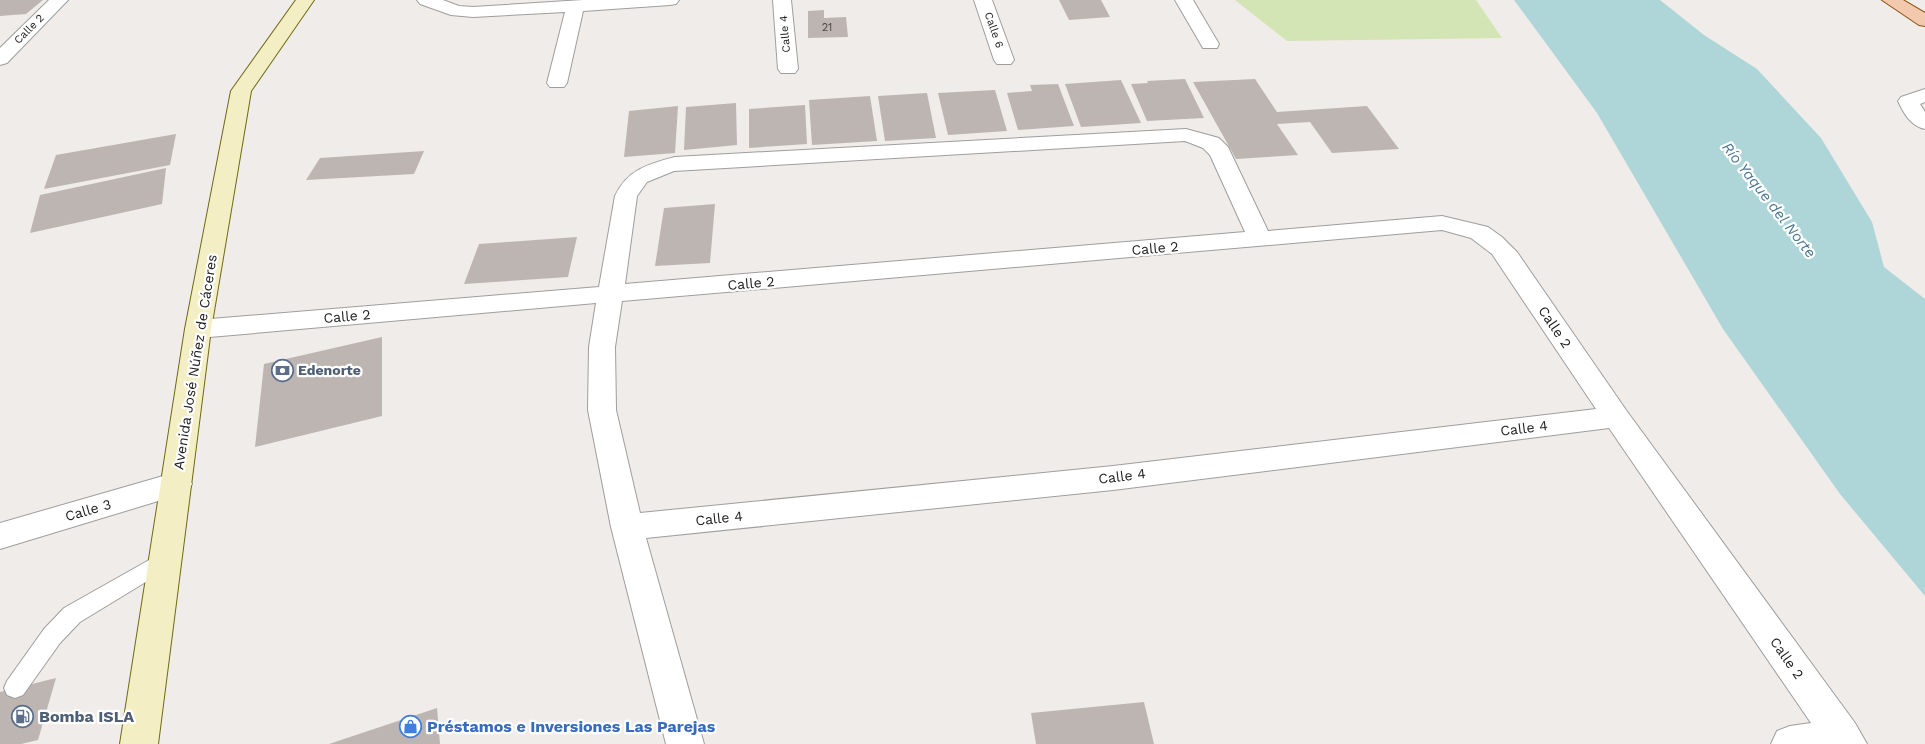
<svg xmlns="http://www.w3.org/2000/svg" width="1925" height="744" viewBox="0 0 1925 744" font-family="'Work Sans',sans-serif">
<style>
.grass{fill:#d3e4b5}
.water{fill:#aed6d9}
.building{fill:#bdb5b2}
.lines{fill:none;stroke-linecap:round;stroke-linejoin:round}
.lane-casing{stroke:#9e9e9e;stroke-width:2}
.street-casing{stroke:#9e9e9e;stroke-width:2}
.secondary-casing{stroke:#6e6a12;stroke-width:2}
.primary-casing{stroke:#8d5011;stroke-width:2}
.lane{fill:#fff;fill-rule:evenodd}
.street{fill:#fff;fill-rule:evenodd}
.secondary{fill:#f3eec4;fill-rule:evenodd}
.primary{fill:#f2c9ac;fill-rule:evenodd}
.labels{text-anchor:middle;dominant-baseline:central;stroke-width:4.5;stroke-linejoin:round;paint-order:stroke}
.number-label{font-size:11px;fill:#484645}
.far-street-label{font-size:11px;fill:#212121;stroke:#fff}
.street-label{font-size:14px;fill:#212121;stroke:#fff}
.service-label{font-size:14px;font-weight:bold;fill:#4e5e75;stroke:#fff;text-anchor:start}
.water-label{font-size:15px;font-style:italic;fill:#4c7990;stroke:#fff}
.near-service-label{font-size:16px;font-weight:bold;fill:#4e5e75;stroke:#fff;text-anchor:start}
.near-shop-label{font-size:16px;font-weight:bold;fill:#366cbe;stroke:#fff;text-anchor:start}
</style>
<rect width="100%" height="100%" fill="#f0ece9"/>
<path class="grass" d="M1235,0H1476L1502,38L1287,41Z"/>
<path class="water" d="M1514,0H1660L1704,35L1757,69L1821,138L1872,222L1884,267L1925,299V596L1840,494L1723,329L1597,113Z"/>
<g class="building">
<path d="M0,0H43L26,14L0,16Z"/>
<path d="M1059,0H1101L1110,17L1069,20Z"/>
<path d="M824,10V18L846,17L848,37L808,38V11Z"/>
<path d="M1185,79L1204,118L1147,121L1131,84L1148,83L1147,81Z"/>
<path d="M1255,79L1277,112L1367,106L1399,149L1332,153L1310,122L1277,124L1298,155L1236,159L1193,82Z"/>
<path d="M1121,80L1141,123L1081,127L1065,84Z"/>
<path d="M1058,84L1074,126L1018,130L1007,93L1032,91L1030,85Z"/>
<path d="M995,90L1007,131L948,135L938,93Z"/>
<path d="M927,93L936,138L885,141L878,96Z"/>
<path d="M870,96L877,141L812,145L809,100Z"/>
<path d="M736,103L737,145L684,150L686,107Z"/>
<path d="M805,105L807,144L749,148V109Z"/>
<path d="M678,106L675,153L624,157L629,111Z"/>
<path d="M176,134L170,165L44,189L56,155Z"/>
<path d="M424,151L414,174L306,180L320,158Z"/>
<path d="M166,168L162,204L30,233L40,195Z"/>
<path d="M715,204L710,263L655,266L664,208Z"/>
<path d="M577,237L568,277L464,284L479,244Z"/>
<path d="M382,337V416L255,447L264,364Z"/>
<path d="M56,678L38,740L21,744H0V692Z"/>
<path d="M1144,702L1154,744H1036L1031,713Z"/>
<path d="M437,708L440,744H329Z"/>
</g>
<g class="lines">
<defs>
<path id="lane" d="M165,551L172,554L175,560L172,566L80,622L60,643L23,695L15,698L7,695L4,688L7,681L44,629L64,608Z"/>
<g id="street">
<path d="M49,0H68L7,63L0,65V48Z"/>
<path d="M417,0H443L459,6L473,7L583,0H679L676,4L670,5L583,11L567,83L564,87H550L547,83L565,12L473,17L451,15L420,4Z"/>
<path d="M773,0H791L798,69L795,73H781L778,69Z"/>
<path d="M974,0H992L1014,60L1011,64H997L994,60Z"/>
<path d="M1175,0H1193L1219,44L1217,48H1203Z"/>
<path d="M1925,89V102L1920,104L1925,112V129C1911,126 1904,114 1898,101L1901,97Z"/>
<path d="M1186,129L1219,138L1228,147L1268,231L1442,216L1488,227L1502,237L1517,252L1626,410L1855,723L1867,744H1771L1777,731L1790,726L1811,723L1609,428L1113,490L646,538L704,744H666L611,527L588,410L589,347L596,303L198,338L189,335L185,329L189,323L198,320L599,287L615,196C627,170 648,164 675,157ZM1185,141L1203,148L1210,155L1245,232L625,284L637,196L647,182L674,171ZM1442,230L1471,238L1492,254L1596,409L1113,466L640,513L616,410L615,347L622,301Z"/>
<path d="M177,472L188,476L192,484L188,492L0,549V523Z"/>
</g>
<path id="secondary" d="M296,0H314L251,91L211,329L158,744H120L185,329L231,91Z"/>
<path id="primary" d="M1882,0H1903L1925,13V26L1919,25Z"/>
</defs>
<use href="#lane" class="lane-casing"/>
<use href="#street" class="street-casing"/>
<use href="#secondary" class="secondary-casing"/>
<use href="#primary" class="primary-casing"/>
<use href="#lane" class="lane"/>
<use href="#street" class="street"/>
<use href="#secondary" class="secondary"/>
<use href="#primary" class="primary"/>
</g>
<defs>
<symbol id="bank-ring" viewBox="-11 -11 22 22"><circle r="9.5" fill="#fff" stroke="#5c6f8a" stroke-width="1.5"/><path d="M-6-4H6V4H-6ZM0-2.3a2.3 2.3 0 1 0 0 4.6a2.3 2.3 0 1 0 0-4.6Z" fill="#5c6f8a"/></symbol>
<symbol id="fuel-ring" viewBox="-11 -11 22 22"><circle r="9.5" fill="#fff" stroke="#5c6f8a" stroke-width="1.5"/><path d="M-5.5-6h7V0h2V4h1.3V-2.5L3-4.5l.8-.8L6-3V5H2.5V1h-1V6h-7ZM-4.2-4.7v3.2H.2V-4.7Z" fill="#5c6f8a"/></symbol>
<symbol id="shop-ring" viewBox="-11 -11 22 22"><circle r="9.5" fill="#fff" stroke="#3f7fe0" stroke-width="1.5"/><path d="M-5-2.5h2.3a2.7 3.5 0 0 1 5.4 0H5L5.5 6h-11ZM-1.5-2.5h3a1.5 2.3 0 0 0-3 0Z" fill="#3f7fe0"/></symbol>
</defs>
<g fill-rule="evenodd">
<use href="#bank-ring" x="270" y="358" width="25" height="25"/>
<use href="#fuel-ring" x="10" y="704" width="25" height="25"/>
<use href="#shop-ring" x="398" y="714" width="25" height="25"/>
</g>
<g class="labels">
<g class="number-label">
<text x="827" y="27">21</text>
</g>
<g class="far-street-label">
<text transform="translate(29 29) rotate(-45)">Calle 2</text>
<text transform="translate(994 30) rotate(71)">Calle 6</text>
<text transform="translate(785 34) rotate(-95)">Calle 4</text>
</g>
<g class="street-label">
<text transform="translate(1155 248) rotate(-5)">Calle 2</text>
<text transform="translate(751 283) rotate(-5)">Calle 2</text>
<text transform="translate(347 316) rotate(-5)">Calle 2</text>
<text transform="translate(1555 327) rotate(56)">Calle 2</text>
<text transform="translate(195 362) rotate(-81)">Avenida José Núñez de Cáceres</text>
<text transform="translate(1524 428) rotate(-7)">Calle 4</text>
<text transform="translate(1122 476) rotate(-7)">Calle 4</text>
<text transform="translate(88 510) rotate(-16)">Calle 3</text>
<text transform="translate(719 518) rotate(-6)">Calle 4</text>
<text transform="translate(1787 658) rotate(55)">Calle 2</text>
</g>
<g class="service-label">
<text x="298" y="370">Edenorte</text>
</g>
<g class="water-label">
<text transform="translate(1769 200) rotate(52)">Río Yaque del Norte</text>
</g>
<g class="near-service-label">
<text x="39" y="716">Bomba ISLA</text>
</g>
<g class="near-shop-label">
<text x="427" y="726">Préstamos e Inversiones Las Parejas</text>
</g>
</g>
</svg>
